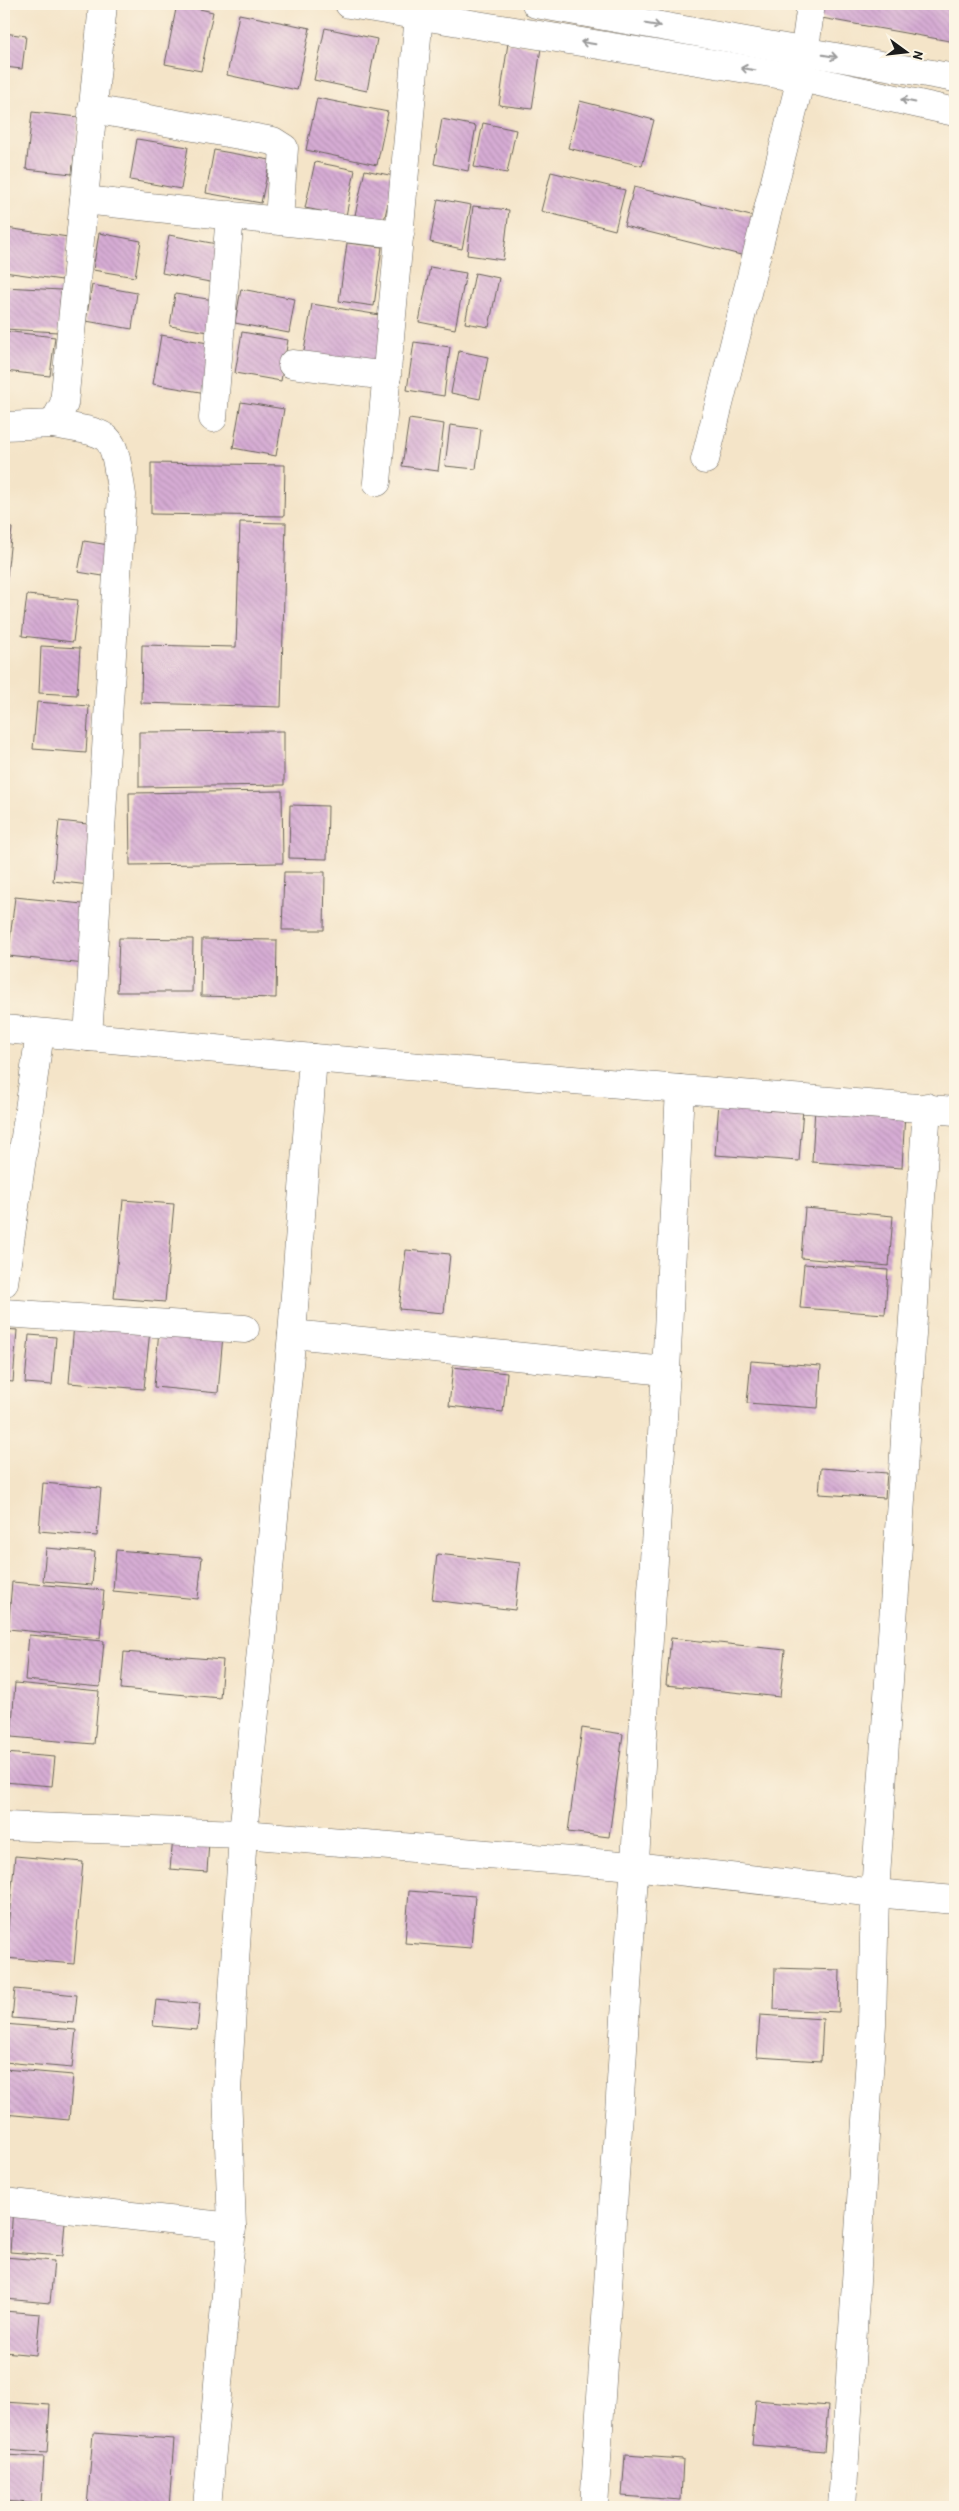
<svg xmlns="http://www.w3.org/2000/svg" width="959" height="2511" viewBox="0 0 959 2511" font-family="'Patrick Hand',sans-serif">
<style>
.building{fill:url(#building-back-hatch)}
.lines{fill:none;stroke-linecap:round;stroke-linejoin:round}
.minor-casing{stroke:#686258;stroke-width:29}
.minor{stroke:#fff;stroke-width:28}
.oneway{stroke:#999}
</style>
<defs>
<pattern id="building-back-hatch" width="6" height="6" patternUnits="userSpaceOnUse" patternTransform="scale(1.25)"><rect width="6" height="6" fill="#d6acd4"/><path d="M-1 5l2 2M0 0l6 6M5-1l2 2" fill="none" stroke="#b793b5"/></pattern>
</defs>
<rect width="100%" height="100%" fill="#fcf5e5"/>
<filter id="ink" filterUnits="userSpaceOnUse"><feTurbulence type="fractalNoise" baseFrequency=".02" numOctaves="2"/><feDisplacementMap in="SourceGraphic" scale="10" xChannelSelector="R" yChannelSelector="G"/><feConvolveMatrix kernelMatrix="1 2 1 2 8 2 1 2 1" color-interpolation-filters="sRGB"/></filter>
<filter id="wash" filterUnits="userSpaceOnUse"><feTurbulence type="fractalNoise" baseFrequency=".0096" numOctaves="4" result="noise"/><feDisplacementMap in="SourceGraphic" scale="20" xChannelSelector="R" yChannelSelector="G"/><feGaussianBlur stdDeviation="1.12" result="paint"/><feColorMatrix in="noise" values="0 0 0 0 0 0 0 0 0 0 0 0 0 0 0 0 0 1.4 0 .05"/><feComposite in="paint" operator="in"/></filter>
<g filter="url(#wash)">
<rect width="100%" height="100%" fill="#f4e4c8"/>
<g id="blocks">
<g class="building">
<path d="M177,4L213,12L201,71L165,64Z"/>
<path d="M819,4H955V42L816,17Z"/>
<path d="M239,14L310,28L297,90L227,75Z"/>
<path d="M325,28L377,39L367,91L314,80Z"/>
<path d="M4,33L26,36L22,69L4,67Z"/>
<path d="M508,43L541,48L532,109L499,105Z"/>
<path d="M317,98L388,112L377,165L306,150Z"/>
<path d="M580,101L654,120L642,166L568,148Z"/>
<path d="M32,112L79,117L72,174L26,169Z"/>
<path d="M442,119L476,126L468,171L434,164Z"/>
<path d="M483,123L516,130L507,173L474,167Z"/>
<path d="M137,139L188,147L181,189L130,180Z"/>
<path d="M214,150L270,160L261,203L206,193Z"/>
<path d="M315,162L355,170L346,216L305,208Z"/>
<path d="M365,170L394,176L384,221L355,215Z"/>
<path d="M551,172L625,190L615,230L541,211Z"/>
<path d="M634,187L755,217L745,256L624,226Z"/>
<path d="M438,199L471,205L462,249L430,242Z"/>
<path d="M473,206L509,210L503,260L467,255Z"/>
<path d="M6,228L68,237L62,280L4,272Z"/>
<path d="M99,233L141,241L135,277L93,270Z"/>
<path d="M169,235L222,245L215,283L162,273Z"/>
<path d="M347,243L382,247L374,306L339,301Z"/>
<path d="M430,267L466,273L455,329L419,322Z"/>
<path d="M475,273L499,278L489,327L465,323Z"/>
<path d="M92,285L137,293L132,329L86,321Z"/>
<path d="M4,287L61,290L58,332L4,329Z"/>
<path d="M241,289L295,299L289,333L235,323Z"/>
<path d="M175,294L214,300L209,332L170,326Z"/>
<path d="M312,304L386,316L377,369L303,357Z"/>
<path d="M4,331L55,337L50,376L4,371Z"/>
<path d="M242,332L288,340L281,381L235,373Z"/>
<path d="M161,335L214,344L206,393L153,384Z"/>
<path d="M414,342L450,347L444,396L407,390Z"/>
<path d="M459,351L488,357L480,399L451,393Z"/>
<path d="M241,402L284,409L276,456L233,448Z"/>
<path d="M409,419L444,424L438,471L402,466Z"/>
<path d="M450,425L481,429L476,469L445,466Z"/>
<path d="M151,463L285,465L284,516L151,514Z"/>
<path d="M240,522L286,523L281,707L141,703L142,645L236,647Z"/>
<path d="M4,527L12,528L7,576H4Z"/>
<path d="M84,541L115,546L109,577L78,572Z"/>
<path d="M27,595L78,600L73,642L22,636Z"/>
<path d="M41,646L80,648L77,695L39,693Z"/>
<path d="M37,702L89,706L86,753L33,749Z"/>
<path d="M284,731V785L139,787V732Z"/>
<path d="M282,791L283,863L130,865L129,793Z"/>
<path d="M290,805L328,806L327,859L289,858Z"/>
<path d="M59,821L97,825L90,885L53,881Z"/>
<path d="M284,872H325L324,930H282Z"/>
<path d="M15,897L92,905L85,964L8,956Z"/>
<path d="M119,938L193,939L192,992H117Z"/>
<path d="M202,939L277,940L276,998L201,996Z"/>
<path d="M719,1102L803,1108L799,1161L715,1155Z"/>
<path d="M815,1107L905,1112L902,1168L812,1162Z"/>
<path d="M123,1200L174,1204L165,1302L114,1298Z"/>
<path d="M805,1208L893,1216L889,1266L801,1258Z"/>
<path d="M406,1250L450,1254L444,1313L399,1309Z"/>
<path d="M804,1264L888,1270L885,1314L800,1308Z"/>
<path d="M74,1324L150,1330L144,1389L69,1383Z"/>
<path d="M4,1329L17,1330L13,1382L4,1381Z"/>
<path d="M159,1330L223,1335L218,1393L154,1387Z"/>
<path d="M29,1335L56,1337L52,1385L25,1383Z"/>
<path d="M751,1361L821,1366L818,1408L747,1403Z"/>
<path d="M453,1367L507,1373L503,1412L449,1406Z"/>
<path d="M821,1468L887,1473L885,1498L819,1494Z"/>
<path d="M43,1483L101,1488L97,1536L39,1531Z"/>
<path d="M46,1548L95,1552L92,1585L43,1581Z"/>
<path d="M116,1550L202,1557L198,1599L113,1591Z"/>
<path d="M437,1554L520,1563L515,1610L432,1600Z"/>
<path d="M12,1582L104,1590L100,1638L8,1629Z"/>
<path d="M29,1635L104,1641L100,1687L25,1680Z"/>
<path d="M671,1638L785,1650L780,1697L666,1685Z"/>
<path d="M124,1652L223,1660L220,1698L121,1689Z"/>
<path d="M15,1683L99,1691L94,1744L11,1737Z"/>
<path d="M582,1728L623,1734L609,1837L568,1832Z"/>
<path d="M5,1753L55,1757L52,1786L4,1782Z"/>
<path d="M173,1838L209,1841L207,1872L170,1869Z"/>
<path d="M15,1856L83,1862L74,1964L5,1958Z"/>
<path d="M409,1891L475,1896L471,1948L405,1943Z"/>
<path d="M775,1968L840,1970L839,2012L774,2009Z"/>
<path d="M15,1989L77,1995L74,2023L12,2018Z"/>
<path d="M156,2000L200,2004L197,2030L153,2026Z"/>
<path d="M760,2015L823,2019L821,2061L757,2057Z"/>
<path d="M4,2024L76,2030L72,2068L4,2062Z"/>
<path d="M4,2069L73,2075L69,2120L4,2114Z"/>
<path d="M13,2207L66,2211L62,2256L10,2252Z"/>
<path d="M4,2257L54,2261L50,2303L4,2299Z"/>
<path d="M4,2311L40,2314L36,2355L4,2352Z"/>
<path d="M756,2400L828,2406L824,2451L752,2445Z"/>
<path d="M4,2402L50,2405L47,2453L4,2450Z"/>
<path d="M93,2433L174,2439L169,2507H87Z"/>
<path d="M4,2455L44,2457L41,2504L4,2501Z"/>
<path d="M625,2455L683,2459L681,2500L622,2496Z"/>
</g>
</g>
</g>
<g filter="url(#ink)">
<use href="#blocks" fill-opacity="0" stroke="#686258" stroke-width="1"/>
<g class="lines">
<defs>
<g id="minor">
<path d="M349,4L801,78L955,112"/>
<path d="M536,4L955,78"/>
<path d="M92,109L273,141L284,148L279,220"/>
<path d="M84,200L400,234"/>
<path d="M292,364L387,376"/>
<path d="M213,418L230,215"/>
<path d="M53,424C117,435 112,431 122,495L88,1037"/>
<path d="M4,426L53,424L64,404L103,4"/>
<path d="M705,460L801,78L811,4"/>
<path d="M377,482L419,15"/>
<path d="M4,1029L313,1058L680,1089"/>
<path d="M927,1107L875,1893L955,1900"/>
<path d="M4,1283L40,1033"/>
<path d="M4,1313L245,1329"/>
<path d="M292,1334L666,1371"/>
<path d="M4,1826L243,1834L633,1866L875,1893L872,2024L842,2507"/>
<path d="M4,2202L232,2227"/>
<path d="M207,2507L232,2227L227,2090L243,1834L292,1334L313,1058"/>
<path d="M594,2507L666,1371L680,1089L955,1111"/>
</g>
</defs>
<use href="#minor" class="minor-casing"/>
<use href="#minor" class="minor"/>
</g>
<defs><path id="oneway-shaft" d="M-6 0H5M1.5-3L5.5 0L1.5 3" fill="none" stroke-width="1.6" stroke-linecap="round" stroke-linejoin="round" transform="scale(1.25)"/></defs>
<g class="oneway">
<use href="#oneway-shaft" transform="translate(653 25) rotate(10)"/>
<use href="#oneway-shaft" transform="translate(588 43) rotate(-171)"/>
<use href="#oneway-shaft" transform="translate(830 56) rotate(10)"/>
<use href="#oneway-shaft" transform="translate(748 69) rotate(-171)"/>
<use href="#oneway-shaft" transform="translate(908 101) rotate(-168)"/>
</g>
</g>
<rect width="959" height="2511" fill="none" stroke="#fcf5e5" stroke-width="20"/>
<g transform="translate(906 52) rotate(105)" stroke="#fcf5e5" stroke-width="4" paint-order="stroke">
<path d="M0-4L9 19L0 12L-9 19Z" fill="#1c1c1c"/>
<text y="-8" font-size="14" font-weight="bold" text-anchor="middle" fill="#1c1c1c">N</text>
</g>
</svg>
